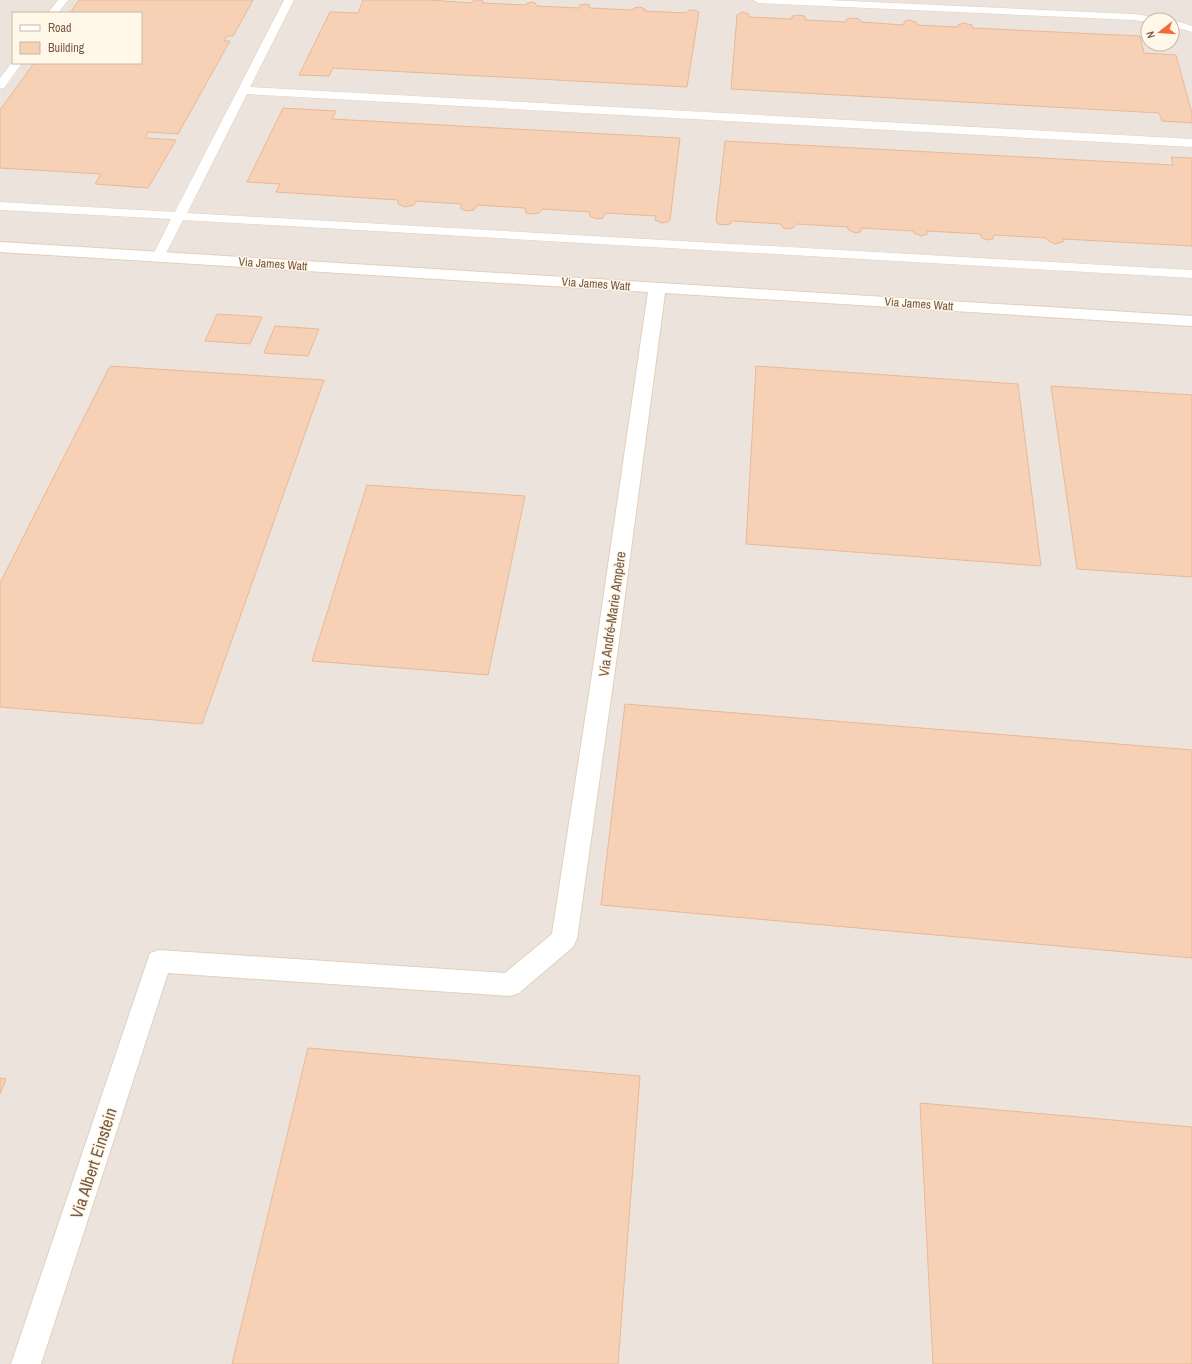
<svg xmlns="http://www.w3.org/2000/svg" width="1192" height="1364" viewBox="0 0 1192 1364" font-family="'Archivo Narrow',sans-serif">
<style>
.industrial{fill:#ece4dc;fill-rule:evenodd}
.building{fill:#f6d1b5;stroke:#eab894}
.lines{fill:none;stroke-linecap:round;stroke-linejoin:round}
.service-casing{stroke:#e3cfbb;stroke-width:1}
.minor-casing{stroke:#e3cfbb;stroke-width:2}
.service{fill:#fff;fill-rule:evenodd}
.minor{fill:#fff;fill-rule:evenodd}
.labels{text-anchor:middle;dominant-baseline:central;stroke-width:3;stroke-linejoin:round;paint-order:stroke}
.far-street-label{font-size:12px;fill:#775945;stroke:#fff7e8}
.street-label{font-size:14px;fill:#775945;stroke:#fff7e8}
.near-street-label{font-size:17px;fill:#775945;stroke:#fff7e8}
</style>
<rect width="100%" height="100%" fill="#fef3e0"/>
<path class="industrial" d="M0,0H1192V1364H0ZM13,13H141V63H13ZM1148,20H1172V44H1148Z"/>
<g class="building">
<path d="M79,0H253L233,36H227L224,41H230L178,134L148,132L145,138L176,140L148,188L95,184L101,174L0,168V110L34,63H141V13H70Z"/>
<path d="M363,0H430L472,3L474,0H482L483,3L525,5L528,3L532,2L535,3L537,6L579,8L580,5L585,4L589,5L590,8L632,10L634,8L640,7L645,9V11L686,13L689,10H694L699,12L687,87L333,68L329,76L299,75L330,12L358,13Z"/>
<path d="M742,12L749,14V17L792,19V16L799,15L804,16L806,20L846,22L847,19L854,18L859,19L862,22L903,25L905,21L909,20L916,22L917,25L957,27L958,25L964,23L972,25V28L1140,36L1144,53L1176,55L1192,113V123L1162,121L1159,113L731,89L737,15Z"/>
<path d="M283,108L336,111L332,119L680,138L670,220L667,222L662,223L655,220L656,216L606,213L603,218L597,219L591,217L589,214L590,212L543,209L539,213L532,214L526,213L525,208L477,205L474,210L468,211L461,209V204L416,201L414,205L405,207L398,204V200L276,192L280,184L247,182Z"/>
<path d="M725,141L1173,165L1171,157L1192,158V246L1063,239V242L1055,244L1050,242L1046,238L994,235L993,239L988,240L982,238L980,234L927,231V234L921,236L914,233L913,231L862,228L860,232L856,233L848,230V227L797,224L793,228L788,229L783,228L781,224L732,221L730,224L723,225L718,224L716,221Z"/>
<path d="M217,314L262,317L250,344L205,341Z"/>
<path d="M275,326L319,329L308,356L264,353Z"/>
<path d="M110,366L324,380L202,724L0,707V583Z"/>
<path d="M756,366L1018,384L1041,566L746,544Z"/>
<path d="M1051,386L1192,395V577L1077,569Z"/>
<path d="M367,485L525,496L488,675L312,661Z"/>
<path d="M625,704L1192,750V958L601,905Z"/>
<path d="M308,1048L640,1076L618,1364H232Z"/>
<path d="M0,1078L6,1079L0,1094Z"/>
<path d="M920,1103L1192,1127V1364H933Z"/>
</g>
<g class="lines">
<defs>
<g id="service">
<path d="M58,0H68L58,13H48Z"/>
<path d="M284,0H294L250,87L1192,139V147L247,94L187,213L1192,270V278L183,220L164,257L163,260H153L152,257L171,219L0,210V202L175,212Z"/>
<path d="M753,0H827L1133,14L1155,17L1160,20H1148V22L1133,20L758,3Z"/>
<path d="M1171,20C1178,21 1185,24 1192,26V32L1172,26Z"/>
<path d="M13,61V63H22L4,88L0,89V78Z"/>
</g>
<path id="minor" d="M0,242L1192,316V326L665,293L618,648L577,939L573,947L519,993L510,996L168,973L41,1364H11L150,953L159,950L505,973L552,934L596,648L648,292L0,252Z"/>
</defs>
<use href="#service" class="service-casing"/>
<use href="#minor" class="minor-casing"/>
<use href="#service" class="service"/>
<use href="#minor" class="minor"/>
</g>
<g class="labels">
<g class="far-street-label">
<text transform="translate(273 264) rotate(4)">Via James Watt</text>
<text transform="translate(596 284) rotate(4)">Via James Watt</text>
<text transform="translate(919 304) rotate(4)">Via James Watt</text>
</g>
<g class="street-label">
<text transform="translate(612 614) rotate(-82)">Via André-Marie Ampère</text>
</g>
<g class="near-street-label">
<text transform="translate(93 1163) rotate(-72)">Via Albert Einstein</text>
</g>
</g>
<rect x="12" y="12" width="130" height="52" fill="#fff7e8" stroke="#c9b8a7"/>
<rect x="20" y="25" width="20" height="6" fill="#ffffff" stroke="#c9b8a7"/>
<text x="48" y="32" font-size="12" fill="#775945">Road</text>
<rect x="20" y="42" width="20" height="12" fill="#f6d1b5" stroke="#c9b8a7"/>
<text x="48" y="52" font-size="12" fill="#775945">Building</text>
<g transform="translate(1160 32) rotate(253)"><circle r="19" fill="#fff7e8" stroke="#c9b8a7"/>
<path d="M0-3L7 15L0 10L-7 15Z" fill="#f36a3a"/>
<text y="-6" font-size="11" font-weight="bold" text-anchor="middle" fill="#775945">N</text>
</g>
</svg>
